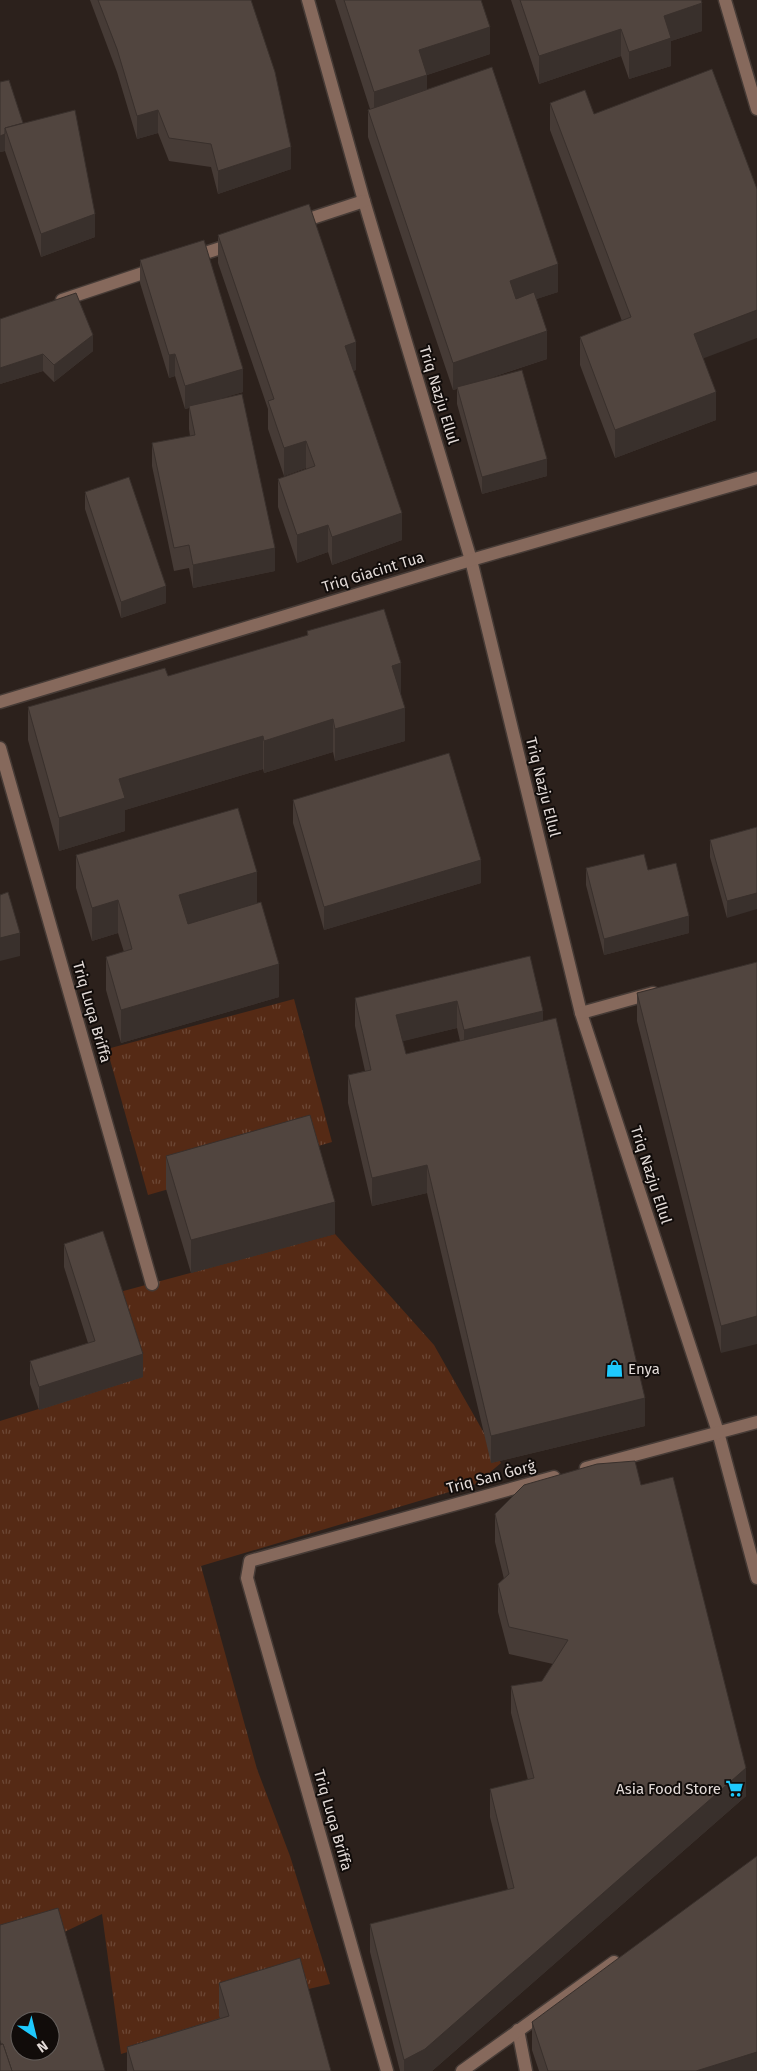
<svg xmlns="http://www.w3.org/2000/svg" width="757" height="2071" viewBox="0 0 757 2071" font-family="'Fira Sans',sans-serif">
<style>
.grass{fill:url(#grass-tufts)}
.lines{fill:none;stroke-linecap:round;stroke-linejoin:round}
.minor-casing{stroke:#463b36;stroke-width:15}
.minor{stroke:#86695c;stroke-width:12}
.wall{fill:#463b36;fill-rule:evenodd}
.shaded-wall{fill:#39302c}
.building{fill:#51453f;stroke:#39302c;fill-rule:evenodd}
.labels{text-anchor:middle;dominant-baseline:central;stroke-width:4;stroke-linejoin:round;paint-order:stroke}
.street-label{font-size:15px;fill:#e3dbd8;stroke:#110c0a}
.poi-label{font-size:15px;fill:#e3dbd8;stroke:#110c0a;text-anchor:start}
</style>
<defs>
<pattern id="grass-tufts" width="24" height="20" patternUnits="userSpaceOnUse" patternTransform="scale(1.25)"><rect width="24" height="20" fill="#552a15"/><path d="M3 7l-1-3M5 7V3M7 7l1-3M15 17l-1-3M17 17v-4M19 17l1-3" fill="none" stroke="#6d4836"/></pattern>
</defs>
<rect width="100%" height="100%" fill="#2c211c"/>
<g class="grass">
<path d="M294,999L332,1142L148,1195L107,1049Z"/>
<path d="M335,1234L434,1345L501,1463L476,1484L201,1566L257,1769L290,1856L330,1984L300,1991L222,2023L121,2054L102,1914L58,1935L0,1953V1421L142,1377L116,1293Z"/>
</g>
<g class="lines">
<defs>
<g id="minor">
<path d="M308,0L364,201L471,560L581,1013L718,1432L757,1578"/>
<path d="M725,0L757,109"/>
<path d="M297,223L364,201"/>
<path d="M193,257L233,244"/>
<path d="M62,300L155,269"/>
<path d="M0,702L471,560L757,478"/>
<path d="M0,748L152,1284"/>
<path d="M581,1013L653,993"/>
<path d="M586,1468L757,1422"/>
<path d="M518,2030L526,2071"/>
<path d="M387,2071L247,1578L250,1561L554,1477"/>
<path d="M462,2071L614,1962"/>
</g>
</defs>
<use href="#minor" class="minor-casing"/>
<use href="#minor" class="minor"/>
</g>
<g class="wall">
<path d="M90,0H251L291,169L218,194L211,167L169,161L158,133L137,139L117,72Z"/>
<path d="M335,0H481L490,54L427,75V89L558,292L536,299L547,359L481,381L547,476L482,494L457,404V389L453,390L368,137V110L370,109Z"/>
<path d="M511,0H701L702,31L671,41V66L629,79L621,56L539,84Z"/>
<path d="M0,82L23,123L95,237L41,257L5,151L0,152Z"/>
<path d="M550,103L594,114L703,358L716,420L615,458L580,365V337L622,321L550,130Z"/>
<path d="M218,235L356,370L353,371L402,540L332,565L328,552L297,563L278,507V479L306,469V468L284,476L268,429V409L218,263Z"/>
<path d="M140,260L243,392L222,398L275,571L193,588L189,568L174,571L152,466V443L190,436L189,429V408L185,409L175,376L169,378L140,283Z"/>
<path d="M0,319L93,351L54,382L43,371L0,384Z"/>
<path d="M85,492L166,603L121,618L85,509Z"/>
<path d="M307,631L401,696L405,741L335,761L333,752L264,773L263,769L125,810V831L59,851L28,740V707L168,676L307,636Z"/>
<path d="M293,800L481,883L324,930L293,823Z"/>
<path d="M757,827L727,918L710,857V840Z"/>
<path d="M76,855L257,903L279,997L121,1043L106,990V957L124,952L118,933L92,941L76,888Z"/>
<path d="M586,868L648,870L689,933L604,955L586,885Z"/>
<path d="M530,956L543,1021L645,1426L491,1463L427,1193L372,1206L348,1103V1075L365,1071L355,1026V998ZM457,1028L460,1041L406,1054L402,1041Z"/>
<path d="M757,962L721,1353L637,1021V993Z"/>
<path d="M166,1156L335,1234L191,1273L166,1189Z"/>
<path d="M64,1244L143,1377L39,1410L30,1384V1361L88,1343L64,1267Z"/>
<path d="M641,1485L746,1796L432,2071H400L370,1952V1924L508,1890L490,1817V1789L528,1780L511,1713V1686L542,1681L553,1664L509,1654L498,1612V1584L504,1579L495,1542V1514Z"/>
<path d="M219,1983L331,2071H127V2047L220,2018L219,2016Z"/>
<path d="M532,2022L757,2071H539L532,2050Z"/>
</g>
<g class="shaded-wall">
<path d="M702,3V31L671,41V66L629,79V52L664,16Z"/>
<path d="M490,27V54L427,75V102L374,120V92L419,50Z"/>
<path d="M621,29V56L539,84V56Z"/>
<path d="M158,110V133L137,139V116Z"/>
<path d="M5,134V151L0,152V136Z"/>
<path d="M291,147V169L218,194V171Z"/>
<path d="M95,214V237L41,257V234Z"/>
<path d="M558,264V292L510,308V281Z"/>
<path d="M757,310V338L694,362V334Z"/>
<path d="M547,331V359L453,390V363Z"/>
<path d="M93,335V351L54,382V365Z"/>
<path d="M356,342V370L345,374V346Z"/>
<path d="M43,354V371L0,384V368Z"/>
<path d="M175,354V376L169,378V355Z"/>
<path d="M243,369V392L189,408V406V408L185,409V386Z"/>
<path d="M716,392V420L615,458V430Z"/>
<path d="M306,441V468L284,476V448Z"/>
<path d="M547,459V476L482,494V477Z"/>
<path d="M402,513V540L332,565V537Z"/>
<path d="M328,525V552L297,563V535Z"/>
<path d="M275,548V571L193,588V565Z"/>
<path d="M166,586V603L121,618V602Z"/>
<path d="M401,663V696L392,666Z"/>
<path d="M405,708V741L335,761V729Z"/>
<path d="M333,719V752L264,773V741Z"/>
<path d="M263,736V769L125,810V831L59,851V818L119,779Z"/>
<path d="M481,860V883L324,930V907Z"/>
<path d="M257,872V905L179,927V895Z"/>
<path d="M757,893V909L727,918V901Z"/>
<path d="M118,900V933L92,941V908Z"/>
<path d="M689,916V933L604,955V939Z"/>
<path d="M20,933V956L0,961V938Z"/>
<path d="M279,964V997L121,1043V1010Z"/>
<path d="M457,1001V1028L396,1043V1015Z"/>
<path d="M543,1011V1039L464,1058V1030Z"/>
<path d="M427,1165V1193L372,1206V1178Z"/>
<path d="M335,1202V1234L191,1273V1240Z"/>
<path d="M757,1316V1344L721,1353V1326Z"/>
<path d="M143,1354V1377L39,1410V1387Z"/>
<path d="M645,1398V1426L491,1463V1436Z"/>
<path d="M746,1768V1796L432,2071H404V2060Z"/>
<path d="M757,2052V2071H696Z"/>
</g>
<g class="building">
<path d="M98,0H251L275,72L291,147L218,171L211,144L169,138L158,110L137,116L117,49Z"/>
<path d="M344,0H481L490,27L419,50L427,75L374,92Z"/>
<path d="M520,0H701L702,3L664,16L671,38L629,52L621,29L539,56Z"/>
<path d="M492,67L558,264L510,281L516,299L534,292L547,331L453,363L368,110Z"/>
<path d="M712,69L757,189V310L694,334L716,392L615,430L580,337L631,317L550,103L585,90L594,114Z"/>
<path d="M9,80L23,123L5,128V134L0,136V82Z"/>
<path d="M75,110L95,214L41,234L5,128Z"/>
<path d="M309,204L356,342L345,346L402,513L332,537L328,525L297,535L278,479L315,466L306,441L284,448L268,401L274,399L218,235Z"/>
<path d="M204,240L243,369L185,386L175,354L169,355L140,260Z"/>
<path d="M76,293L93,335L54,365L43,354L0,368V319Z"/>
<path d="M522,370L547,459L482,477L457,387Z"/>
<path d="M242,394L275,548L193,565L189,545L174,548L152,443L195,435L189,406Z"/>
<path d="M129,477L166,586L121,602L85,492Z"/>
<path d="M384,609L401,663L392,666L405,708L335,729L333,719L264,741L263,736L119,779L125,798L59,818L28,707L165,668L168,676L308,635L307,631Z"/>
<path d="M449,753L481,860L324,907L293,800Z"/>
<path d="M238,808L257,872L179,895L188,924L261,902L279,964L121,1010L106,957L132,949L126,927L118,900L92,908L76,855Z"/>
<path d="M757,827V893L727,901L710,840Z"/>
<path d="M644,854L648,870L676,863L689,916L604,939L586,868Z"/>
<path d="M8,892L20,933L0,938V895Z"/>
<path d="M530,956L543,1011L464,1030L457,1001L396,1015L406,1054L556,1018L645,1398L491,1436L427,1165L372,1178L348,1075L371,1070L355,998Z"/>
<path d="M757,962V1316L721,1326L637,993Z"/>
<path d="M310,1115L335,1202L191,1240L166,1156Z"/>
<path d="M103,1231L143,1354L39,1387L30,1361L95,1341L64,1244Z"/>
<path d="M635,1461L641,1485L673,1477L746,1768L425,2049L404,2060L370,1924L514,1888L490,1789L534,1778L511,1686L542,1681L568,1640L509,1627L498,1584L509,1574L495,1514L524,1485L597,1464Z"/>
<path d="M757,1856V2052L696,2071H548L532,2022Z"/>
<path d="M58,1908L105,2071H12L3,2044H1L0,2040V1925ZM20,2021H50V2051H20Z"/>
<path d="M300,1958L331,2071H134L127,2047L229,2016L219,1983Z"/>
<path d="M3,2044L12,2071H0V2045Z"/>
</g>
<defs>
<symbol id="shop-bare" viewBox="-9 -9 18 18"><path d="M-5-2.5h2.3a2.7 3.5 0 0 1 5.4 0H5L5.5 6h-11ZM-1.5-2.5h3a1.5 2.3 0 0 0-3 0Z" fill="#1ec9fd" stroke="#110c0a" stroke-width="2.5" paint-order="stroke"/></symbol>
<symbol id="supermarket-bare" viewBox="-9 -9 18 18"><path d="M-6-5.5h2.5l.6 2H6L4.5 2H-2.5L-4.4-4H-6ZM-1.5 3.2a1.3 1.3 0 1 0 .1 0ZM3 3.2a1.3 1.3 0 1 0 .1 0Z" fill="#1ec9fd" stroke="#110c0a" stroke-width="2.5" paint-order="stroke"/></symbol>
</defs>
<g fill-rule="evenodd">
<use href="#shop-bare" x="602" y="1356" width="25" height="25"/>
<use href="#supermarket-bare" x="722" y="1776" width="25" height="25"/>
</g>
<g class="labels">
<g class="street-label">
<text transform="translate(439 395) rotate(73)">Triq Nazju Ellul</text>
<text transform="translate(373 572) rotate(-17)">Triq Giacint Tua</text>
<text transform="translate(543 787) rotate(76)">Triq Nazju Ellul</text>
<text transform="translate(92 1012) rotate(74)">Triq Luqa Briffa</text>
<text transform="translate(651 1175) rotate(72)">Triq Nazju Ellul</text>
<text transform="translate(491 1477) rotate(-15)">Triq San Ġorġ</text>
<text transform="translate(333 1820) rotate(74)">Triq Luqa Briffa</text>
</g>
<g class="poi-label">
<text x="628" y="1369">Enya</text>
<text x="721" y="1789" text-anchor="end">Asia Food Store</text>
</g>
</g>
<g transform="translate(35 2036) rotate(145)"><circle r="24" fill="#110c0a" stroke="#655f5c"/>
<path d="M0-4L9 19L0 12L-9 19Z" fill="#1ec9fd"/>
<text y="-8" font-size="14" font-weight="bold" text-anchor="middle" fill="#e3dbd8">N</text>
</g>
</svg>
